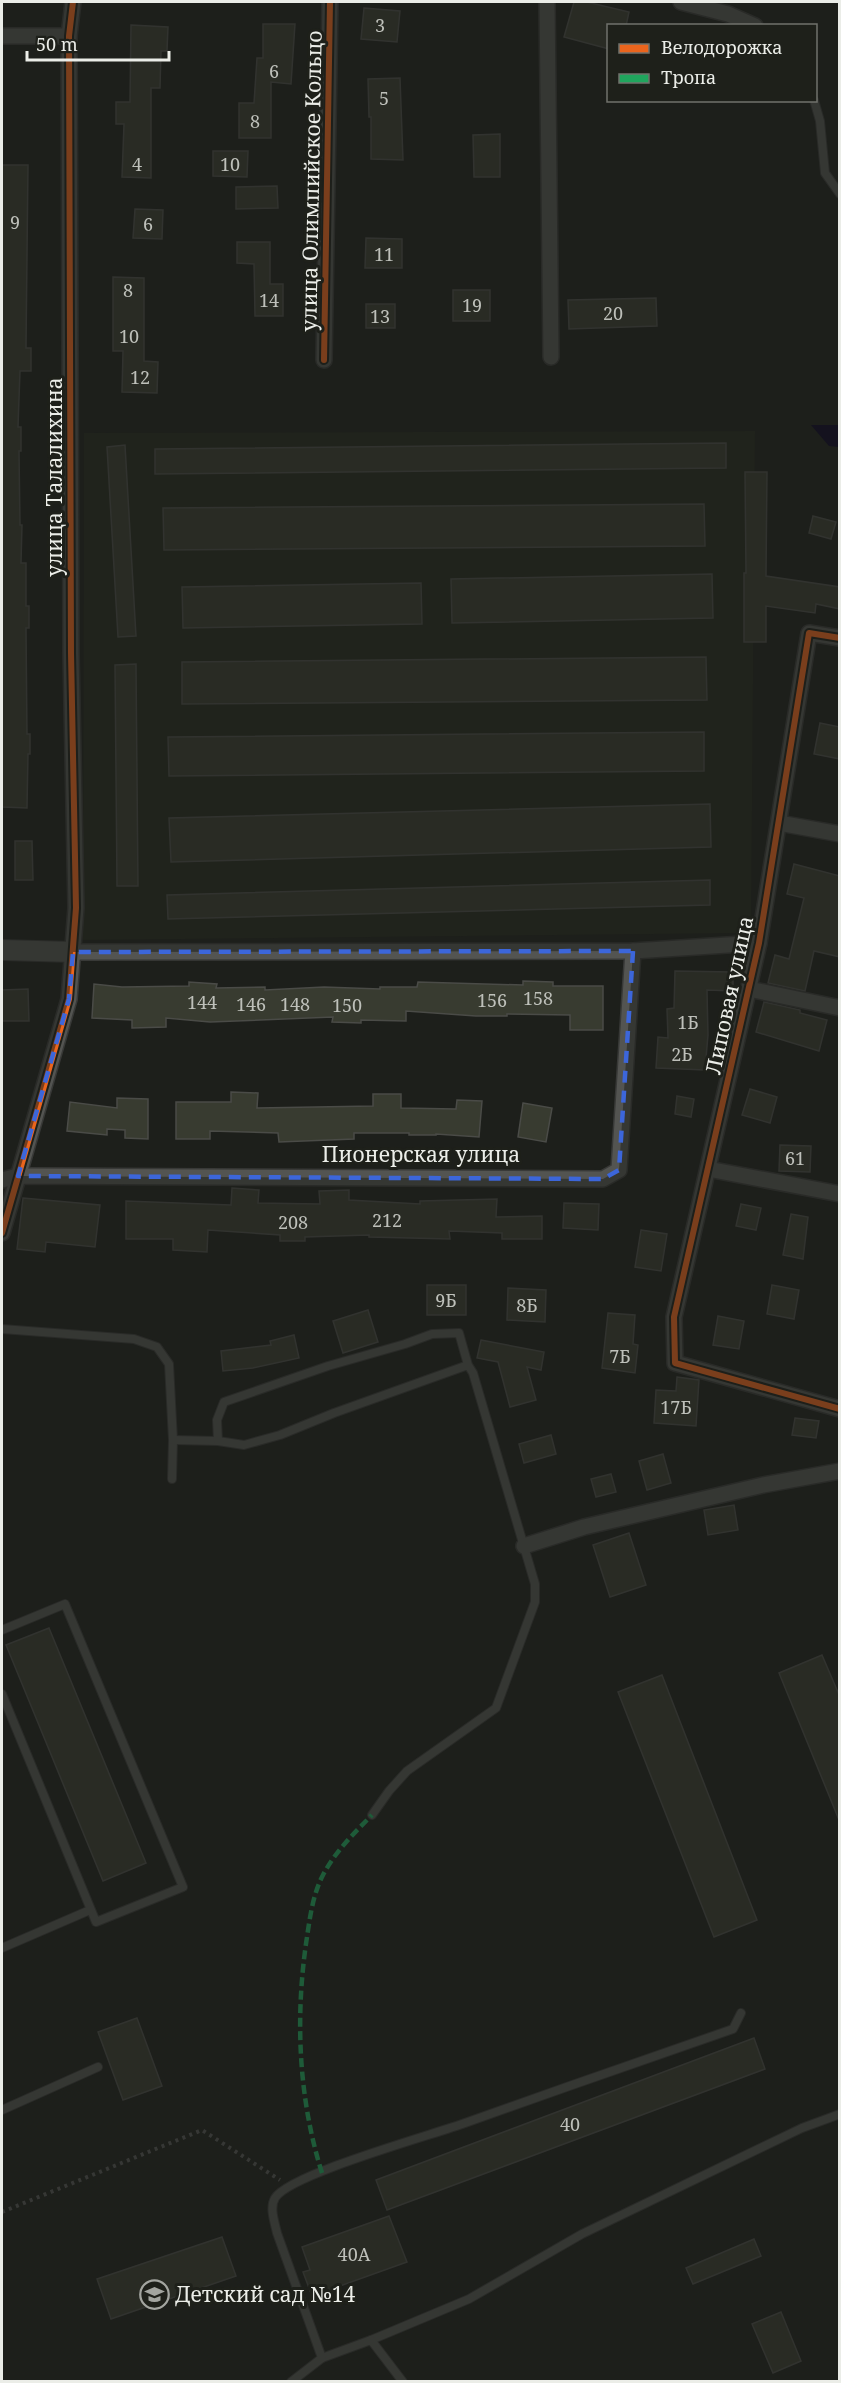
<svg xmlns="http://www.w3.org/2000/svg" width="841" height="2383" viewBox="0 0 841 2383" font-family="'Noto Serif',serif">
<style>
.built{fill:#24281d}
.water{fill:#090322}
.building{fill:#383b30;stroke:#4a4b47;stroke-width:1.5}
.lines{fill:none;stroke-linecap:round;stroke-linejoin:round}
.service-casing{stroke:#383937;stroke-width:10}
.minor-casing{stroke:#383937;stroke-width:18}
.tertiary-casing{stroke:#383937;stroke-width:22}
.path{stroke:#555654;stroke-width:4;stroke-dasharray:3 4.5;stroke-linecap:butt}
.service{stroke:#535451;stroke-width:8}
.minor{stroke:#535451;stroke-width:15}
.tertiary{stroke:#535451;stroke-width:20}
.quiet{stroke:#20a55d;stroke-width:4.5;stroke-dasharray:9 4.5;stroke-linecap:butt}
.cycleway-casing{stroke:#1e201a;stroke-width:10}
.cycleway{stroke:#eb651d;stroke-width:6}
.marked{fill:none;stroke:#3c66da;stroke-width:4.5;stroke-dasharray:12 8;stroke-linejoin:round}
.labels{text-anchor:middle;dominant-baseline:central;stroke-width:6;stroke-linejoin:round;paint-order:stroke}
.number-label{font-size:18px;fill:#bec0ba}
.street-label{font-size:21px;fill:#ebede8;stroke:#1e201a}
.poi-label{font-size:21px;fill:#ebede8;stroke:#1e201a;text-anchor:start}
</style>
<rect width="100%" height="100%" fill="#1d1f1b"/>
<path class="built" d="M755,431L751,933L83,940L84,433Z"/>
<path class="water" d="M811,425H839V447L829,446Z"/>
<g class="building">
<path d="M574,2H587L629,12L626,26H609V49L564,37Z"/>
<path d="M364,8L400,11L397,42L361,39Z"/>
<path d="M263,24H295L291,84L271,82V138H239V103H254L257,58H263Z"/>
<path d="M131,25L168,27L167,51H161L160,88H151V178L122,177L124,124H116V102H130Z"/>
<path d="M400,78L403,160L371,159V117H369L368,79Z"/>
<path d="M500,134V177H474L473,135Z"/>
<path d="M213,151H248L247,177L213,176Z"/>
<path d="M2,165H28L26,348H31V371H20L18,427H21V451H19L20,525H22L21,563H26V606H29V628H26L27,734H30V754H28L27,808L2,807Z"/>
<path d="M277,186L278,208L236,209V187Z"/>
<path d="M135,209L163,210L162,239L133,238Z"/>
<path d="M366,238L402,239V268H365Z"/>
<path d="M237,242H270V284H283V316H255L254,264L237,263Z"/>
<path d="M113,277L144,278V361L158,362L157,393L122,392L123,351H113Z"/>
<rect x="453" y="290" width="37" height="31"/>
<path d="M656,298L657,326L569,329L568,300Z"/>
<rect x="366" y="304" width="29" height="24"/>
<path d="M726,443V468L155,474V449Z"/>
<path d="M125,445L136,636L118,637L107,447Z"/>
<path d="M745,472H767L766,576L840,587V609L816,604L815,613L766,606V642H744V573H746Z"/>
<path d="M704,504L705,546L164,550L163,508Z"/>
<path d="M813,516L836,522L831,539L809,533Z"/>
<path d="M712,574L713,618L452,623L451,579Z"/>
<path d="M421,583L422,624L183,628L182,587Z"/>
<path d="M706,657L707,700L182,704V662Z"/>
<path d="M136,664L138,886H117L115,665Z"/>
<path d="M820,723L840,727V759L814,754Z"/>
<path d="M704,732V771L169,776L168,737Z"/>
<path d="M710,804L711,847L171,862L169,818Z"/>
<path d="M15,841H32L33,880H15Z"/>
<path d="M794,864L840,876V957L814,951L805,991L768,983L775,955L789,959L804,898L787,894Z"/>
<path d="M710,880V905L168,919L167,895Z"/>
<path d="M675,971L733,972V991L707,990L708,1035L705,1070L656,1068L658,1037L668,1038L667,1009L674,1008Z"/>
<path d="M523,981L553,982V986H603V1030H570V1015L507,1014V1016H476L406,1011V1021L361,1020V1023L332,1022L333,1017L210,1022L166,1018V1027L132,1028V1020L92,1018L94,984L122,987L189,986V982L217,984L216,988L265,987V990L324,987L380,989V987H417L418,982L523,985Z"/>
<path d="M28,989L29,1021H2V990Z"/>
<path d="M764,1002L800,1010V1013L827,1020L819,1051L756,1032Z"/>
<path d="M750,1089L777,1097L770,1123L742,1115Z"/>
<path d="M231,1092L258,1093L257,1108L373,1106V1094H401V1108L456,1109L457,1100L482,1101L479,1137L436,1134V1135H409V1133H354V1139L279,1142L278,1133L210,1131V1139H176V1102H231Z"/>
<path d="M677,1096L694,1099L691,1117L675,1114Z"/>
<path d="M117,1098L148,1099V1139L125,1138V1130L107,1129V1135L67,1131L70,1102L117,1108Z"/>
<path d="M523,1103L552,1108L546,1142L518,1137Z"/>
<path d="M780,1145L811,1146L810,1172L779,1171Z"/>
<path d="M232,1188L259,1190L258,1203L320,1204L319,1191L349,1190V1200L420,1204V1201L497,1199L496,1217L542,1216V1239H502V1233L449,1231L450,1239L369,1237V1235L305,1237V1241H280V1235L208,1230L207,1252L173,1250V1239H126V1201L231,1205Z"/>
<path d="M23,1198L100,1205L95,1247L46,1242L45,1252L17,1249Z"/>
<path d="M564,1203L599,1204L598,1230L563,1228Z"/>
<path d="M741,1204L761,1208L756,1230L736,1226Z"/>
<path d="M791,1214L808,1217L803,1259L783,1255Z"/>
<path d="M641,1230L667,1234L661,1271L635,1267Z"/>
<rect x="427" y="1285" width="39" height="30"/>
<path d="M772,1285L799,1290L794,1319L767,1314Z"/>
<path d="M508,1288L546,1290L545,1322L507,1320Z"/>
<path d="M368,1310L378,1342L343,1353L333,1321Z"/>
<path d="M608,1313L635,1315L633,1344L638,1345L635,1373L602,1368Z"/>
<path d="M718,1316L744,1321L739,1349L713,1345Z"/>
<path d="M294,1335L299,1358L253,1368L223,1371L221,1351L271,1345L270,1341Z"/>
<path d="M481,1340L544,1352L541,1370L527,1367L536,1400L510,1407L498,1362L477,1358Z"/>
<path d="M677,1377L699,1380L696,1426L654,1423L656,1390L676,1391Z"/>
<path d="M795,1418L819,1421L816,1438L792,1435Z"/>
<path d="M551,1435L556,1454L524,1463L519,1444Z"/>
<path d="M663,1454L671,1483L647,1490L639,1461Z"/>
<path d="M611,1474L616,1492L596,1497L591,1479Z"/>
<path d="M734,1505L738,1530L708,1535L704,1510Z"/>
<path d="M629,1533L646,1585L610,1597L593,1545Z"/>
<path d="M49,1628L146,1863L103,1881L6,1645Z"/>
<path d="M822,1655L840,1697L839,1820L779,1673Z"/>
<path d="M662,1675L757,1920L714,1937L618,1692Z"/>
<path d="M137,2018L162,2086L123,2100L98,2032Z"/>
<path d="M754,2038L765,2069L387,2210L376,2180Z"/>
<path d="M389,2216L407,2262L312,2296L303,2272L310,2270L302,2247Z"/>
<path d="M222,2237L236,2276L111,2319L97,2279Z"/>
<path d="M754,2239L761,2256L693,2284L686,2268Z"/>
<path d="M781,2312L801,2361L773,2373L752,2324Z"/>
</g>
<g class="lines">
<defs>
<g id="service">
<path d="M814,100L820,121L825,173L840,194"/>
<path d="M2,1329L134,1339L157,1347L169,1364L173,1440L172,1479"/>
<path d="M173,1440L218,1441"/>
<path d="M2,1630L65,1604L183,1887L96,1922L2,1694"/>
<path d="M372,1815L389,1791L407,1771L496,1708L535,1602V1584L473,1373L468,1365L334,1413L280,1435L244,1445L218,1441L217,1420L224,1402L328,1366L405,1344L432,1334L459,1333L468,1365"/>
<path d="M2,1948L90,1910"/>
<path d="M2,2110L98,2067"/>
<path d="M371,2340L469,2299L582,2234L802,2128L840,2114"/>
<path d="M322,2358L371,2340L403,2382"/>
<path d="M291,2382L322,2358L277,2233C275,2223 269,2208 275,2198C290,2174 432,2135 465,2123C554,2091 644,2060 733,2029L741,2013"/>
</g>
<g id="minor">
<path d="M547,2L551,357"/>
<path d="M681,2L728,14L755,26"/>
<path d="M2,36H69"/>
<path d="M324,360L330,2"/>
<path d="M840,638L809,633L759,943L674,1317L675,1363L840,1409"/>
<path d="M779,823L840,834"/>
<path d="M73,952L633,951L759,943"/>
<path d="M749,989L840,1008"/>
<path d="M708,1169L840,1194"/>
<path d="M2,1180L18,1176L603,1179L619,1170L633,951"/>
<path d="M2,1233L69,999L76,908L71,653L69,36L73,2"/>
<path d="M524,1546L584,1527L763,1485L840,1471"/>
</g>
<path id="tertiary" d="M2,950L73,952"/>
</defs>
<use href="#service" class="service-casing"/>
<use href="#minor" class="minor-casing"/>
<use href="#tertiary" class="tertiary-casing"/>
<path class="path" d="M2,2212L202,2130L280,2180"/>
<use href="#service" class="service"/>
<use href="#minor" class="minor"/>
<use href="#tertiary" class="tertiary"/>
<path class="quiet" d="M322,2173C298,2097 295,2015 307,1937C310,1917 313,1894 323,1875C335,1852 354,1833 372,1815"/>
<defs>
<g id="cycleway">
<path d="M324,360L330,2"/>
<path d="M840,638L809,633L759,943L674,1317L675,1363L840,1409"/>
<path d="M2,1233L69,999L76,908L71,653L69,36L73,2"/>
</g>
</defs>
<use href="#cycleway" class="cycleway-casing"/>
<use href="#cycleway" class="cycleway"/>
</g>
<path d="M0 0H841V2383H0ZM633,951L619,1170L603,1179L18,1176L69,999L73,952Z" fill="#1d1f1b" fill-opacity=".55" fill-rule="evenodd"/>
<path class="marked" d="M633,951L619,1170L603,1179L18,1176L69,999L73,952Z"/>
<defs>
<symbol id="school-ring" viewBox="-11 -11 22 22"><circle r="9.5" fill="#1e201a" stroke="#a3a5a0" stroke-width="1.5"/><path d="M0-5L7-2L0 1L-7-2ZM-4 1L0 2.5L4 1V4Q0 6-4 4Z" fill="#a3a5a0"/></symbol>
</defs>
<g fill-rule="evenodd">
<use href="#school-ring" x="138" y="2278" width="33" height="33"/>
</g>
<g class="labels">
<g class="number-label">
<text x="380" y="25">3</text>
<text x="274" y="71">6</text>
<text x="384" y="98">5</text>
<text x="255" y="121">8</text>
<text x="137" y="164">4</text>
<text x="230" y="164">10</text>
<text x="15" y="222">9</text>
<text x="148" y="224">6</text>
<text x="384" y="254">11</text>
<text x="128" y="290">8</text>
<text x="269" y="300">14</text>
<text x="472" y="305">19</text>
<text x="613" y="313">20</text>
<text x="380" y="316">13</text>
<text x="129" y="336">10</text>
<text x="140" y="377">12</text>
<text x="538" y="998">158</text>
<text x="492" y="1000">156</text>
<text x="202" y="1002">144</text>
<text x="251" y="1004">146</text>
<text x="295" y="1004">148</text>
<text x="347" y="1005">150</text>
<text x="688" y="1022">1Б</text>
<text x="682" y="1054">2Б</text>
<text x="795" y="1158">61</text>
<text x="387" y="1220">212</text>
<text x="293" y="1222">208</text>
<text x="446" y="1300">9Б</text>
<text x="527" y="1305">8Б</text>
<text x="620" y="1356">7Б</text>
<text x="676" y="1407">17Б</text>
<text x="570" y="2124">40</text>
<text x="354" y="2254">40А</text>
</g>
<g class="street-label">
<text transform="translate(311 181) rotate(-89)">улица Олимпийское Кольцо</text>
<text transform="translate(54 477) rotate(-90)">улица Талалихина</text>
<text transform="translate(729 995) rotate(-78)">Липовая улица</text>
<text x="421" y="1154">Пионерская улица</text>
</g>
<g class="poi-label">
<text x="175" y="2294">Детский сад №14</text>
</g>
</g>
<rect width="841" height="2383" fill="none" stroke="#ebede8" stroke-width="6"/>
<rect x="607" y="24" width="210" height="78" fill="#1e201a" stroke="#70726c" stroke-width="1.5"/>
<rect x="619" y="44" width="30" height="9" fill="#eb651d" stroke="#70726c" stroke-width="1.5"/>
<text x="661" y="54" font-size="18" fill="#ebede8">Велодорожка</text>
<rect x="619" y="74" width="30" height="9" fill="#20a55d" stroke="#70726c" stroke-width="1.5"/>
<text x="661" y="84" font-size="18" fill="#ebede8">Тропа</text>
<path d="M27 51v9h142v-9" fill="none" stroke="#ebede8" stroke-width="3"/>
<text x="36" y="51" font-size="18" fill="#ebede8" stroke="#1e201a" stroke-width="4.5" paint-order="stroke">50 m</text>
</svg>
